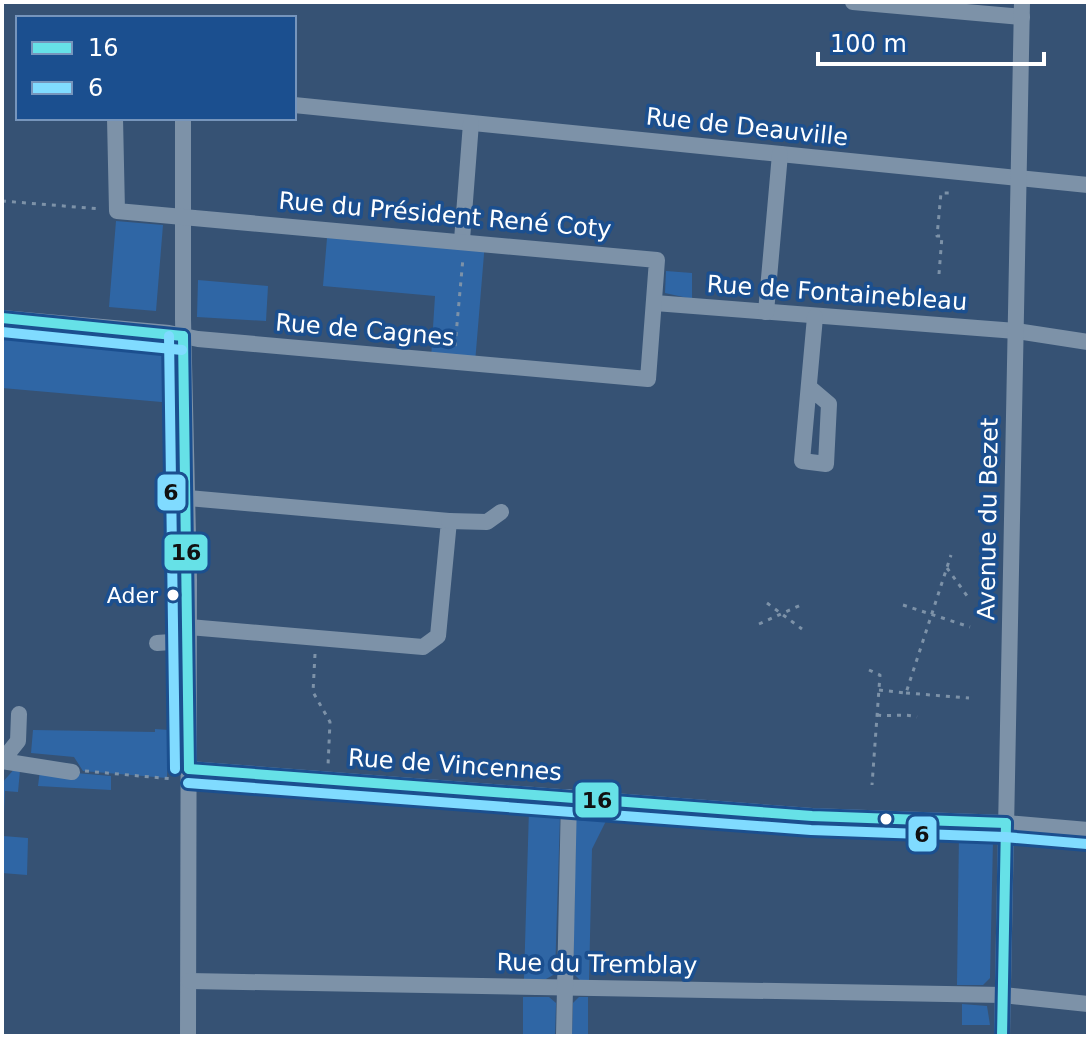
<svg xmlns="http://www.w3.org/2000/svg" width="1090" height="1038" viewBox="0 0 1090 1038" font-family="'DejaVu Sans',sans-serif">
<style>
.green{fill:#2f66a5}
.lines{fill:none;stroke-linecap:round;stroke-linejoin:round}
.path{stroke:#7d92a8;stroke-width:3;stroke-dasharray:4 6;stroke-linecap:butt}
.minor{stroke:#7d92a8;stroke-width:16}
.bus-1-casing{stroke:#1b4f8f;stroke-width:16}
.bus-2-casing{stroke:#1b4f8f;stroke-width:16}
.bus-1{stroke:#66e1e7;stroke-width:10}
.bus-2{stroke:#80dbff;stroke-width:10}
.bus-dot{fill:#fff;stroke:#1b4f8f;stroke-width:3}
.labels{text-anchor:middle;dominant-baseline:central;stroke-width:7;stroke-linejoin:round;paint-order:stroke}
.bus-label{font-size:22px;fill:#fff;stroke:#1b4f8f;text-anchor:end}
.street-label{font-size:24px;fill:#fff;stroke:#1b4f8f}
.line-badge{stroke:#1b4f8f;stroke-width:3}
.pale-badge-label{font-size:22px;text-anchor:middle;font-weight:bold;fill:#111}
</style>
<rect width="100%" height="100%" fill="#365274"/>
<g class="green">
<path d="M116,221L163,225L156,311L109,307Z"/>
<path d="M327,238L485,242L475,363L431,359L435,296L323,286Z"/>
<path d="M666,271L692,273V299L665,293Z"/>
<path d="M198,280L268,286L266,321L197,317Z"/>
<path d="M2,331L163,344L172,352L173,403L2,388Z"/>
<path d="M155,729L169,730L167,778L83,771L74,757L31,753L33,730L155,732Z"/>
<path d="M16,767L20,770L18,792L5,791L3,836L28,838L27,875L2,873V783Z"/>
<path d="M40,770L111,776V790L38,786Z"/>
<path d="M529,809L555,810L560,816L555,974L546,979H524Z"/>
<path d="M595,813L606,821L592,849L589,980H580L573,973L576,819L582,814Z"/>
<path d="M959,833H986L993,840L990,978L983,985H957Z"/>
<path d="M523,997H549L556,1003L555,1036H523Z"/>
<path d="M579,997H588V1036H572L573,1003Z"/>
<path d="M962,1004L987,1006L990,1025H962Z"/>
</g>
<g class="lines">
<g class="path">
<path d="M2,201L101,209"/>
<path d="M939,274L942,236H937L941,193H949V188"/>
<path d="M455,346L463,258"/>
<path d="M947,568L970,600"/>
<path d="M767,603L802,629"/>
<path d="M903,605L970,627"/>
<path d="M759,624L803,604"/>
<path d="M315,654L313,692L330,722L328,766"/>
<path d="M869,670L880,675L872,785"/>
<path d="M879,690L906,693L951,555"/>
<path d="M906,693L969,698"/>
<path d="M877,715C892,717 904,713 917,717"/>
<path d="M85,771L173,779"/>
</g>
<g class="minor">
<path d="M853,2L1022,17"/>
<path d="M294,105L1088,185"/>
<path d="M183,118V319L189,580L188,1036"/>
<path d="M462,240L471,123"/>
<path d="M655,303L1016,331L1088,342"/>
<path d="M766,312L780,154"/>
<path d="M2,318L169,333L198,339L648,379L657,260L117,211L115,118"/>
<path d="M809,387L829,404L826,464L802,461L815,317"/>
<path d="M188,498L449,521L438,636L423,647L189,627"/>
<path d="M449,521L487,522L501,512"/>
<path d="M157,643L171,642"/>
<path d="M19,714L18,741L2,761L72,772"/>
<path d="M189,769L812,816L1006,823L1088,830"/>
<path d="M189,981L1003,995L1088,1004"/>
<path d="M564,1036L569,797"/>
<path d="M1002,1036L1022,2"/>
</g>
<defs>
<g id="bus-1">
<path d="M2,318L183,336"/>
<path d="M183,336L189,769"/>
<path d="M189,769L812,816L1006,823"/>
<path d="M1002,1036L1006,823"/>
</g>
<g id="bus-2">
<path d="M2,332L182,350"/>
<path d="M169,336L175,769"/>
<path d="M188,783L811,830L1005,837L1087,844"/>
</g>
</defs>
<use href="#bus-1" class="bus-1-casing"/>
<use href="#bus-2" class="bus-2-casing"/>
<use href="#bus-1" class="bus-1"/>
<use href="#bus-2" class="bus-2"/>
</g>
<g class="bus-dot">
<circle cx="173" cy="595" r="7"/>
<circle cx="886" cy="819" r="7"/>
</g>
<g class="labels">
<g class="bus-label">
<text x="158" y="595">Ader</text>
</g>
<g class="street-label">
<text transform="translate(747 127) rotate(6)">Rue de Deauville</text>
<text transform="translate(445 215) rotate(5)">Rue du Président René Coty</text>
<text transform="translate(837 293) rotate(4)">Rue de Fontainebleau</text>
<text transform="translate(365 330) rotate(5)">Rue de Cagnes</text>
<text transform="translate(988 519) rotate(-89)">Avenue du Bezet</text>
<text transform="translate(455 765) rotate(4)">Rue de Vincennes</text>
<text transform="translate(597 964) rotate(1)">Rue du Tremblay</text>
</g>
</g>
<g class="line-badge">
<rect x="156" y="473" width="31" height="39" rx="8" fill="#80dbff"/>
<rect x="163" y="533" width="46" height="39" rx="8" fill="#66e1e7"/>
<rect x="574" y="781" width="46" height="38" rx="8" fill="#66e1e7"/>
<rect x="907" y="815" width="31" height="38" rx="8" fill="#80dbff"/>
</g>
<g class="pale-badge-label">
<text x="171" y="500">6</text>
<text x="186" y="560">16</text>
<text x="597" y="808">16</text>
<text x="922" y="842">6</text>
</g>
<rect width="1090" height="1038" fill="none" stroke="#ffffff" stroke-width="8"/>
<rect x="16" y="16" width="280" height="104" fill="#1b4f8f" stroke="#7695bc" stroke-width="2"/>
<rect x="32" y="42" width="40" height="12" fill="#66e1e7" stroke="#7695bc" stroke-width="2"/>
<text x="88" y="56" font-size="24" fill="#ffffff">16</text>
<rect x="32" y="82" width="40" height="12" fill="#80dbff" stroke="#7695bc" stroke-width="2"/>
<text x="88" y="96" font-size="24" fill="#ffffff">6</text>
<path d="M818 52v12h226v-12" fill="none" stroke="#ffffff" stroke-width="4"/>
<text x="830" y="52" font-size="24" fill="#ffffff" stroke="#1b4f8f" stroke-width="6" paint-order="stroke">100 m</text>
</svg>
